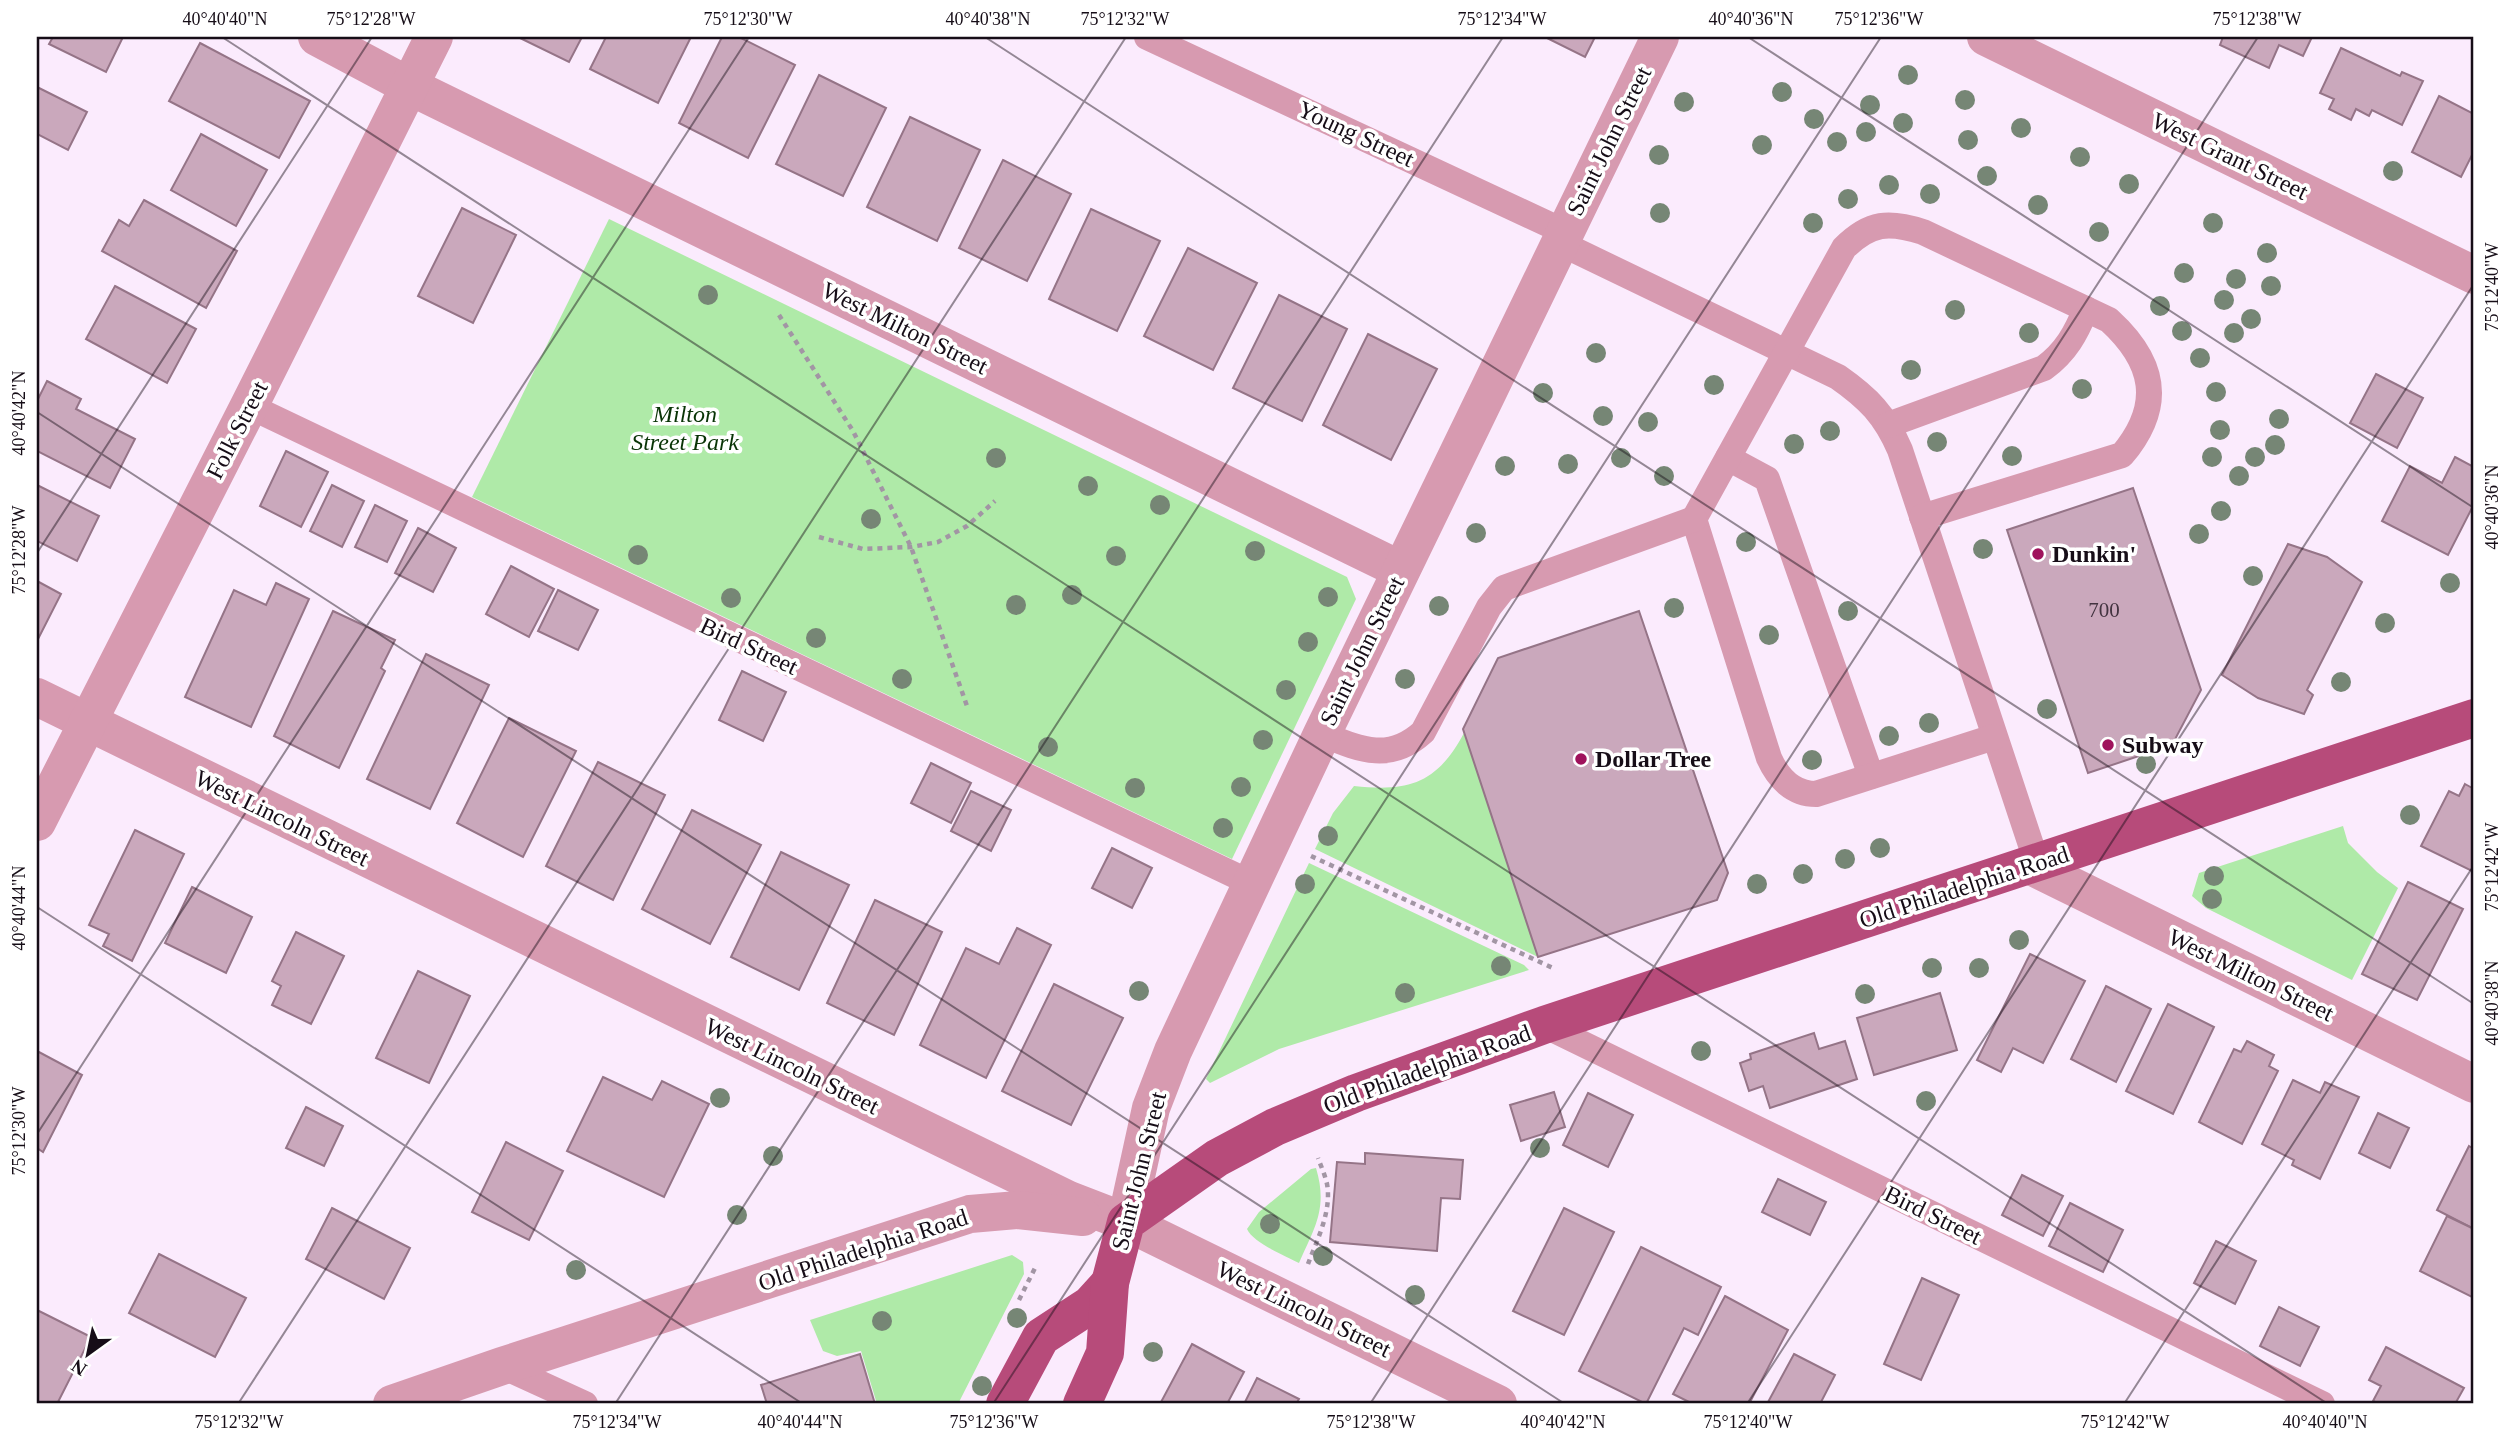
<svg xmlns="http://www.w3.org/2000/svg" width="2511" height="1441" viewBox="0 0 2511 1441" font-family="Georgia,serif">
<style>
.green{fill:#afeaa8}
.building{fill:#caa8bc;stroke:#957487;stroke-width:2}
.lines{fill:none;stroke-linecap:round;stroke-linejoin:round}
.path{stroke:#a295a4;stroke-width:4.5;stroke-dasharray:5 5;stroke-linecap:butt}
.service{stroke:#d79ab0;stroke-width:26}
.minor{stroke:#d79ab0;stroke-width:38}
.primary{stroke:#b74b7a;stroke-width:38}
.tree{fill:#768675}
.ticks{fill:none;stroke:#160d17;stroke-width:2;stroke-opacity:0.45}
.poi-dot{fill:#9f125c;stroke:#fff;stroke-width:2.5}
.labels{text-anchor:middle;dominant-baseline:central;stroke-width:7;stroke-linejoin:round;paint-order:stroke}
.number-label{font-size:21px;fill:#433440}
.street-label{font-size:24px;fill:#160d17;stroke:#fff}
.park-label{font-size:24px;font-style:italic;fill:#093406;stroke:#fff}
.poi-label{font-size:24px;font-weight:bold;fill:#160d17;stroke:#fff;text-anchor:start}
.neatline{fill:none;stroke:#160d17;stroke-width:2.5}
.ticks-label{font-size:18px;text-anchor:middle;fill:#160d17}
</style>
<rect width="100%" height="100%" fill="#fbebfd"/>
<g class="green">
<path d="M609,219L1347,577L1356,599L1232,859L472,497Z"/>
<path d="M1464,733L1538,957L1315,849L1333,813L1354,786C1410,792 1437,783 1464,733Z"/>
<path d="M2343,826L2348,843L2377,872L2398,888L2352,980L2206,908L2192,896L2199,873Z"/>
<path d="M1309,863L1524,965L1529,970L1279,1049L1210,1083L1206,1079Z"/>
<path d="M1316,1168C1328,1208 1315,1227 1299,1263C1286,1256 1253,1243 1247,1229L1259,1212L1311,1169Z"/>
<path d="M1012,1255L1023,1262L1024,1274L958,1404H877L861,1351L837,1356L823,1351L810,1320Z"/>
</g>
<g class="building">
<path d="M53,37H123L106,72L49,44Z"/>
<path d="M518,37H582L569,62Z"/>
<path d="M606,37H691L658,103L590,69Z"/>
<path d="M722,37H739L795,65L748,158L679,123Z"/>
<path d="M1545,37H1595L1585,57Z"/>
<path d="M2223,37H2312L2303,56L2279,45L2269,68L2220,45Z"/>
<path d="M200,43L310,101L279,158L169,101Z"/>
<path d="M2341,48L2400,76L2402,72L2423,81L2402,125L2372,110L2369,116L2356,109L2351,120L2329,109L2334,99L2320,93Z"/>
<path d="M819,75L886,108L843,196L776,164Z"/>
<path d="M37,87L87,112L68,150L37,134Z"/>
<path d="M2439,96L2474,114V151L2461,177L2412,152Z"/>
<path d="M910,117L980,150L937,241L867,207Z"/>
<path d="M201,134L267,170L236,226L171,190Z"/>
<path d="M1003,160L1071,194L1027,281L959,248Z"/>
<path d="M144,200L237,251L206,308L102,251L119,220L129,226Z"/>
<path d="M462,208L516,235L473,323L418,296Z"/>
<path d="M1091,209L1160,241L1117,331L1049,299Z"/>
<path d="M1188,248L1257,283L1213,370L1144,336Z"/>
<path d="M115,286L196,329L167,383L86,339Z"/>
<path d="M1279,295L1347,329L1302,421L1233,388Z"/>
<path d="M1368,334L1437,369L1391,460L1323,425Z"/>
<path d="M2376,374L2423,398L2397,448L2350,423Z"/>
<path d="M47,381L81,399L76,409L135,439L110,488L37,451V401Z"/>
<path d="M286,451L328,472L301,527L260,506Z"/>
<path d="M2455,457L2474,467V504L2448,555L2382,521L2410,466L2442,483Z"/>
<path d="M37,485L99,516L77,561L37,541Z"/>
<path d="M332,485L364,501L342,547L310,531Z"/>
<path d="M2133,488L2201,690L2172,745L2088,773L2007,530Z"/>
<path d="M375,505L407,521L387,562L355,547Z"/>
<path d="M418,528L456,548L433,592L395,573Z"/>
<path d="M2288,544L2327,557L2362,582L2307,690L2313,695L2304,714L2258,698L2222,675Z"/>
<path d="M511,566L554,589L529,637L486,614Z"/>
<path d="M37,581L61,594L37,641Z"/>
<path d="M276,583L309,599L251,727L185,697L234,590L266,605Z"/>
<path d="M558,590L598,610L578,650L538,631Z"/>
<path d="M333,611L395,640L381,668L385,671L339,768L274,736Z"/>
<path d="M1639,611L1728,873L1717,900L1538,957L1463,729L1498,658Z"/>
<path d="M426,654L489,685L430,809L367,779Z"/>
<path d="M742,671L786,692L763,741L719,720Z"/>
<path d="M509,718L576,751L523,857L457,823Z"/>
<path d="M598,762L665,795L613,900L546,866Z"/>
<path d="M931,763L971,783L951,823L911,803Z"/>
<path d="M2465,784L2474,789V872L2421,846L2449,791L2459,796Z"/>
<path d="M971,791L1011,810L991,851L951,831Z"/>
<path d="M692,810L761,845L710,944L642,909Z"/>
<path d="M135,830L184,854L132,961L103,946L109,934L89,925Z"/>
<path d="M1112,848L1152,868L1132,908L1092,888Z"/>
<path d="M781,852L849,885L799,990L731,957Z"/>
<path d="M2408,882L2463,909L2417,1000L2362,974Z"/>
<path d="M192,887L252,917L226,973L165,943Z"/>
<path d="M875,900L942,932L894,1035L827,1003Z"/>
<path d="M1017,928L1051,945L986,1078L920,1045L966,948L999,964Z"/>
<path d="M296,932L344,956L311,1024L272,1005L281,986L272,981Z"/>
<path d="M2030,954L2085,981L2043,1063L2013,1048L2001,1072L1977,1060Z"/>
<path d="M418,971L470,996L429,1083L376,1058Z"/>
<path d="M1054,984L1123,1018L1071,1125L1002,1091Z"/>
<path d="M2106,986L2151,1009L2116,1082L2071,1059Z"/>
<path d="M1940,993L1957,1050L1874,1075L1857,1018Z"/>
<path d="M2168,1004L2214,1027L2173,1114L2126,1091Z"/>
<path d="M1814,1033L1819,1049L1845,1041L1857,1079L1770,1108L1763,1086L1749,1091L1740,1063L1751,1059L1750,1054Z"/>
<path d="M2247,1041L2274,1055L2269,1066L2278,1071L2242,1144L2199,1122L2234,1049L2241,1052Z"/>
<path d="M37,1051L82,1075L43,1152L37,1148Z"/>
<path d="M603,1077L652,1100L662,1081L709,1104L664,1197L567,1151Z"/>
<path d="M2293,1080L2320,1093L2325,1082L2359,1097L2320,1179L2292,1165L2294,1160L2262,1144Z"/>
<path d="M1554,1092L1565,1127L1521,1141L1510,1105Z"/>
<path d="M1588,1093L1633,1115L1608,1167L1563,1145Z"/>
<path d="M306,1107L343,1126L324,1166L286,1148Z"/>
<path d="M2378,1113L2409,1128L2390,1168L2359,1153Z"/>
<path d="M506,1142L563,1171L529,1240L472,1212Z"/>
<path d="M2469,1146L2474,1149V1229L2437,1210Z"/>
<path d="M1365,1153L1463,1160L1460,1199L1441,1198L1437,1251L1330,1242L1337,1162L1365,1164Z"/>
<path d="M2022,1175L2063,1196L2043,1236L2002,1215Z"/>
<path d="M1778,1179L1826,1202L1810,1235L1762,1212Z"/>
<path d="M2070,1203L2123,1230L2103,1272L2049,1246Z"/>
<path d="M332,1208L410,1248L384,1299L306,1259Z"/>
<path d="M1564,1208L1614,1232L1564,1335L1513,1311Z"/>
<path d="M2447,1216L2474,1229V1298L2420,1271Z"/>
<path d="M2216,1241L2256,1261L2235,1304L2194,1283Z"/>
<path d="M1641,1247L1721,1287L1698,1335L1684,1328L1646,1404L1579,1371Z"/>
<path d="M159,1254L246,1298L215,1357L129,1313Z"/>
<path d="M1922,1278L1959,1295L1921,1380L1884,1364Z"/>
<path d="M1725,1296L1788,1330L1749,1404H1693L1673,1394Z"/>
<path d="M2279,1307L2319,1327L2300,1366L2260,1346Z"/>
<path d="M37,1310L91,1337L57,1404H37Z"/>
<path d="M1192,1344L1244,1372L1227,1404H1160Z"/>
<path d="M2386,1347L2464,1388L2455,1404H2380L2373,1401L2381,1386L2369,1380Z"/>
<path d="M860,1354L875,1404H767L761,1385Z"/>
<path d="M1794,1354L1835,1375L1820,1404H1767Z"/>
<path d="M1257,1378L1299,1399L1296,1404H1244Z"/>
</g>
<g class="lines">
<g class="path">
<path d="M779,315L853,431L911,547L967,706"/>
<path d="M819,537L863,549L911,547L938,542L967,526L995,501"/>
<path d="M1311,856L1555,969"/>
<path d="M1308,1264C1317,1240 1332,1211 1327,1184C1325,1175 1321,1166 1318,1158"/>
<path d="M1019,1300L1036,1266"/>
</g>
<g class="service">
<path d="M1147,37L1565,232"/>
<path d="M1560,243L1838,377C1868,398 1885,415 1900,450L2037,863"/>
<path d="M249,406L1251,883"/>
<path d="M1888,425L2044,368C2066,352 2076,333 2086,309"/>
<path d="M1728,458L1767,479L1871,776"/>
<path d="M1922,517L2122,455C2164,405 2155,362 2109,320L1923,232C1889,221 1870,222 1844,248L1694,519L1769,758C1778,778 1793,794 1816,794L1994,737"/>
<path d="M1322,734C1359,749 1389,763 1423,732L1489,607L1504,588L1694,519"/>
<path d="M1544,1025L2322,1404"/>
<path d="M502,1366L585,1404"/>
</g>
<g class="minor">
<path d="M317,37L409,86L1401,570"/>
<path d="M1986,37L2474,275"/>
<path d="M37,697L1069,1200L1126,1222L1498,1404"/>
<path d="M37,822L249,406L434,37"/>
<path d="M2029,865L2474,1084"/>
<path d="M1126,1222L1151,1108L1173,1051L1322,734L1660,37"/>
<path d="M392,1404L502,1366L970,1214L1018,1210L1083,1217"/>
</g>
<g class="primary">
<path d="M1005,1404L1041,1337L1090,1305L1110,1283"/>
<path d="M1082,1404L1105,1353L1110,1283L1126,1222L1217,1158L1275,1127L1356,1093L1544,1025L2474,718"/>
</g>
</g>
<g class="tree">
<circle cx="1908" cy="75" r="10"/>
<circle cx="1782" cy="92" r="10"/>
<circle cx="1965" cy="100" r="10"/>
<circle cx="1684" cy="102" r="10"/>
<circle cx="1870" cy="105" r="10"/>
<circle cx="1814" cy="119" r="10"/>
<circle cx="1903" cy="123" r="10"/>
<circle cx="2021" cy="128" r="10"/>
<circle cx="1866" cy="132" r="10"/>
<circle cx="1968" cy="140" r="10"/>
<circle cx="1837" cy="142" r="10"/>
<circle cx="1762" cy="145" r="10"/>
<circle cx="1659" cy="155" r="10"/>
<circle cx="2080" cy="157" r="10"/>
<circle cx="2393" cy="171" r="10"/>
<circle cx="1987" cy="176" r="10"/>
<circle cx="2129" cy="184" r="10"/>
<circle cx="1889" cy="185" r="10"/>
<circle cx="1930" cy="194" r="10"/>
<circle cx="1848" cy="199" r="10"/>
<circle cx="2038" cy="205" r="10"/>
<circle cx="1660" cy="213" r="10"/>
<circle cx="1813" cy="223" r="10"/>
<circle cx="2213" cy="223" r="10"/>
<circle cx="2099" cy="232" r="10"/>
<circle cx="2267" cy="253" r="10"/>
<circle cx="2184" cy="273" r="10"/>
<circle cx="2236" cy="279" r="10"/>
<circle cx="2271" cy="286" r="10"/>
<circle cx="708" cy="295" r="10"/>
<circle cx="2224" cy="300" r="10"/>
<circle cx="2160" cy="306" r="10"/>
<circle cx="1955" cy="310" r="10"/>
<circle cx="2251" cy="319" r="10"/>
<circle cx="2182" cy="331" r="10"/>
<circle cx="2029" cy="333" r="10"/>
<circle cx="2234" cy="333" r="10"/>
<circle cx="1596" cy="353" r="10"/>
<circle cx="2200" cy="358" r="10"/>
<circle cx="1911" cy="370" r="10"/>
<circle cx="1714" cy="385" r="10"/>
<circle cx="2082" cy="389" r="10"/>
<circle cx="2216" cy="392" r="10"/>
<circle cx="1543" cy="393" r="10"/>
<circle cx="1603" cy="416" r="10"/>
<circle cx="2279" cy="419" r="10"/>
<circle cx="1648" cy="422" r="10"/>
<circle cx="2220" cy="430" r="10"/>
<circle cx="1830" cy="431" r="10"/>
<circle cx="1937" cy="442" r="10"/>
<circle cx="1794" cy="444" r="10"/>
<circle cx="2275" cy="445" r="10"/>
<circle cx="2012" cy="456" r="10"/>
<circle cx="2212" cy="457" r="10"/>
<circle cx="2255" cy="457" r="10"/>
<circle cx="996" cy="458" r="10"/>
<circle cx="1621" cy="458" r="10"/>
<circle cx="1568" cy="464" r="10"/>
<circle cx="1505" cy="466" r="10"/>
<circle cx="1664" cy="476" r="10"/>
<circle cx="2239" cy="476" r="10"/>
<circle cx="1088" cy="486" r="10"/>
<circle cx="1160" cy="505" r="10"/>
<circle cx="2221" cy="511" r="10"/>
<circle cx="871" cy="519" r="10"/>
<circle cx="1476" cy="533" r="10"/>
<circle cx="2199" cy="534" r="10"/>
<circle cx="1746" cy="542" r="10"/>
<circle cx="1983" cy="549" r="10"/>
<circle cx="1255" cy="551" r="10"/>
<circle cx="638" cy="555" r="10"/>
<circle cx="1116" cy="556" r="10"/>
<circle cx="2253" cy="576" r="10"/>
<circle cx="2450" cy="583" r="10"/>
<circle cx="1072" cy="595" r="10"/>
<circle cx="1328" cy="597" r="10"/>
<circle cx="731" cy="598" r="10"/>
<circle cx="1016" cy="605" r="10"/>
<circle cx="1439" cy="606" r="10"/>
<circle cx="1674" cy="608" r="10"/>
<circle cx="1848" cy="611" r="10"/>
<circle cx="2385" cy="623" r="10"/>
<circle cx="1769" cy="635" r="10"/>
<circle cx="816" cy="638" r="10"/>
<circle cx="1308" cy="642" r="10"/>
<circle cx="902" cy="679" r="10"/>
<circle cx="1405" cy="679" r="10"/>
<circle cx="2341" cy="682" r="10"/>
<circle cx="1286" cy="690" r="10"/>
<circle cx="2047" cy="709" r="10"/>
<circle cx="1929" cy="723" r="10"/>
<circle cx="1889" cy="736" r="10"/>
<circle cx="1263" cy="740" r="10"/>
<circle cx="1048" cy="747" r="10"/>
<circle cx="1812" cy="760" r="10"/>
<circle cx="2146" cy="764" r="10"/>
<circle cx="1241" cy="787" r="10"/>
<circle cx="1135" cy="788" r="10"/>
<circle cx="2410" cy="815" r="10"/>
<circle cx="1223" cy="828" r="10"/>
<circle cx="1328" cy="836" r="10"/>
<circle cx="1880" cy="848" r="10"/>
<circle cx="1845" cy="859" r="10"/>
<circle cx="1803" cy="874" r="10"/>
<circle cx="2214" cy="876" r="10"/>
<circle cx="1305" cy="884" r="10"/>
<circle cx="1757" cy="884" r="10"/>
<circle cx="2212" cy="899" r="10"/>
<circle cx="2019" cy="940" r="10"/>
<circle cx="1501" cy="966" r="10"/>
<circle cx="1932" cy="968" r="10"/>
<circle cx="1979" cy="968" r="10"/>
<circle cx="1139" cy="991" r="10"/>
<circle cx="1405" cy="993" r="10"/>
<circle cx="1865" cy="994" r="10"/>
<circle cx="1701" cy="1051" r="10"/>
<circle cx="720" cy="1098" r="10"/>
<circle cx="1926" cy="1101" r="10"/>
<circle cx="1540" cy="1148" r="10"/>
<circle cx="773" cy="1156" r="10"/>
<circle cx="737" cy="1215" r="10"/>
<circle cx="1270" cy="1224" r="10"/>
<circle cx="1323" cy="1256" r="10"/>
<circle cx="576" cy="1270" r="10"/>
<circle cx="1415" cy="1295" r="10"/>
<circle cx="1017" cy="1318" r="10"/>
<circle cx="882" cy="1321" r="10"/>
<circle cx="1153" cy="1352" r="10"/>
<circle cx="982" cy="1386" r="10"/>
</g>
<path class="ticks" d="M222,37L2328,1404M985,37L2474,1004M1748,37L2474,508M37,412L1565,1404M37,553L372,37M37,907L803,1404M37,1134L749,37M37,1402L40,1404M238,1404L1126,37M615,1404L1503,37M993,1404L1881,37M1370,1404L2258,37M1747,1404L2474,284M2124,1404L2474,865"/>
<g class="poi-dot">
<circle cx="2038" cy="554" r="7"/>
<circle cx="2108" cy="745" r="7"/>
<circle cx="1581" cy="759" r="7"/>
</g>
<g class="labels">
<g class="number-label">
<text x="2104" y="610">700</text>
</g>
<g class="street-label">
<text transform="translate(1356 134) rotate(25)">Young Street</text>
<text transform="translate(1609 141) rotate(-64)">Saint John Street</text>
<text transform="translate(2230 156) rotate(26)">West Grant Street</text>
<text transform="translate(905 328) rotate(26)">West Milton Street</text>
<text transform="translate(237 430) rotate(-63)">Folk Street</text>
<text transform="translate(749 646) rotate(25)">Bird Street</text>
<text transform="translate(1362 651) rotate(-64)">Saint John Street</text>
<text transform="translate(282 818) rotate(26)">West Lincoln Street</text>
<text transform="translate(1964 887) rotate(-18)">Old Philadelphia Road</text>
<text transform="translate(2251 975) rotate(26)">West Milton Street</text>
<text transform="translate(792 1066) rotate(26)">West Lincoln Street</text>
<text transform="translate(1427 1069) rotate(-20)">Old Philadelphia Road</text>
<text transform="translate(1139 1171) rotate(-76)">Saint John Street</text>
<text transform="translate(1933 1215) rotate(26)">Bird Street</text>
<text transform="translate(863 1250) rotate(-18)">Old Philadelphia Road</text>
<text transform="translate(1304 1309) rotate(26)">West Lincoln Street</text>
</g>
<g class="park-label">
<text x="685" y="414">Milton<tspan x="685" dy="28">Street Park</tspan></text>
</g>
<g class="poi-label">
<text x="2052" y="554">Dunkin'</text>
<text x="2122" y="745">Subway</text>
<text x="1595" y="759">Dollar Tree</text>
</g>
</g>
<rect width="2511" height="1441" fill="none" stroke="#ffffff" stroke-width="77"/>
<g transform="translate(88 1354) rotate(213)" stroke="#ffffff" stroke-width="5" paint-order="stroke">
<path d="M0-5L12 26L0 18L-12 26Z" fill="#160d17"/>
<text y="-10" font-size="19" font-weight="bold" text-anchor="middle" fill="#160d17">N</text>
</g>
<rect x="38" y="38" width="2434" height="1364" class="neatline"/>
<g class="ticks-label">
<text x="225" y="25">40°40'40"N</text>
<text x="371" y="25">75°12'28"W</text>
<text x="748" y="25">75°12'30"W</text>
<text x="988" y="25">40°40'38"N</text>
<text x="1125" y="25">75°12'32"W</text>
<text x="1502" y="25">75°12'34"W</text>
<text x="1751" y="25">40°40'36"N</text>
<text x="1879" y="25">75°12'36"W</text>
<text x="2257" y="25">75°12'38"W</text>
<text transform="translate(2492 287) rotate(-90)" y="6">75°12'40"W</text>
<text transform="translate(19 413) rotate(-90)" y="6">40°40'42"N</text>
<text transform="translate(2492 507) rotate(-90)" y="6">40°40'36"N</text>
<text transform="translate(19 550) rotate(-90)" y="6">75°12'28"W</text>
<text transform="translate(2492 867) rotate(-90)" y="6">75°12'42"W</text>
<text transform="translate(19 908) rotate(-90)" y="6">40°40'44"N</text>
<text transform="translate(2492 1003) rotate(-90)" y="6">40°40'38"N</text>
<text transform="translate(19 1131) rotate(-90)" y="6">75°12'30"W</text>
<text x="239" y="1428">75°12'32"W</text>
<text x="617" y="1428">75°12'34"W</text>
<text x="800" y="1428">40°40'44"N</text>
<text x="994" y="1428">75°12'36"W</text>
<text x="1371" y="1428">75°12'38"W</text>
<text x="1563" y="1428">40°40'42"N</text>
<text x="1748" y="1428">75°12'40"W</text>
<text x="2125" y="1428">75°12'42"W</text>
<text x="2325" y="1428">40°40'40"N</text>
</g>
</svg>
